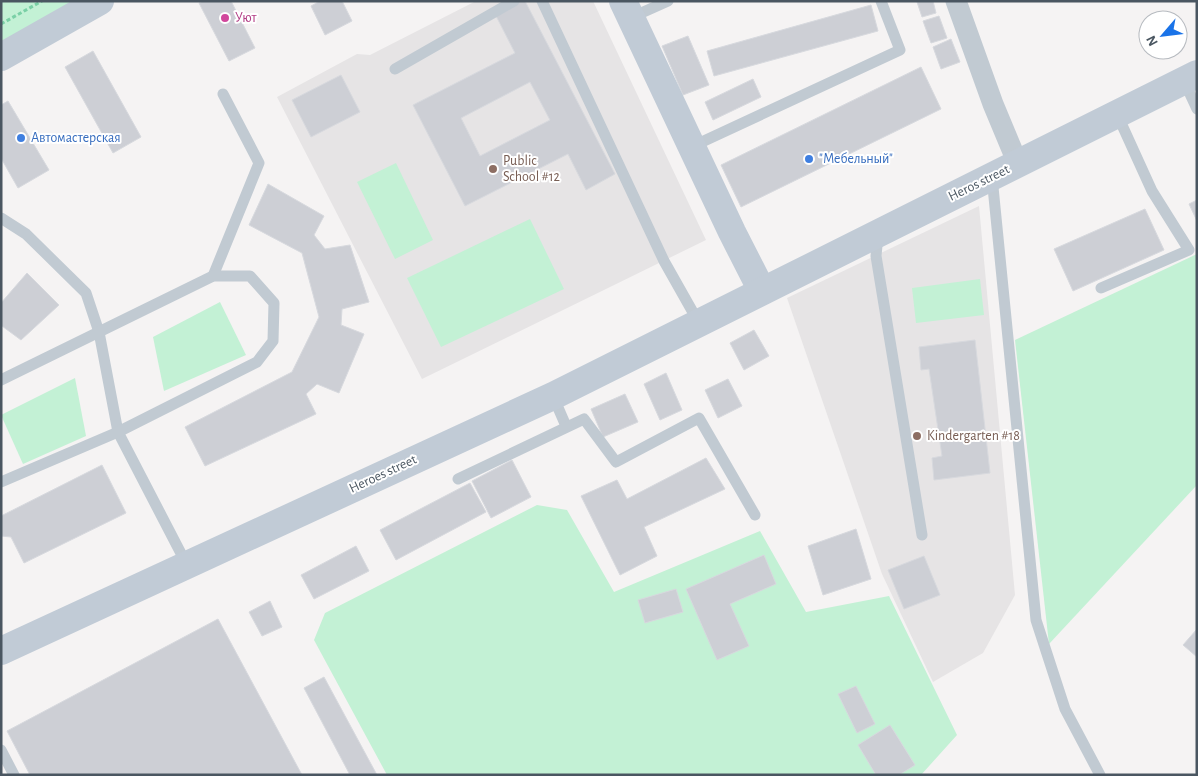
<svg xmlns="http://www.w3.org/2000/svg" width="1198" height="776" viewBox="0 0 1198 776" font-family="'Alegreya Sans',sans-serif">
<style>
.education{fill:#e6e4e5}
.green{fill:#c3f1d5}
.building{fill:#cdcfd5;stroke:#d7d9de;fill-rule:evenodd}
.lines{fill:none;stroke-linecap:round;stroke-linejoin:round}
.path{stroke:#7ad0a6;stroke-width:3;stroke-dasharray:4 2.5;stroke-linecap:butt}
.lane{stroke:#c1cad2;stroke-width:11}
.street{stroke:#c1cad2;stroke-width:21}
.secondary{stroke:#c1cbd6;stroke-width:28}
.hotel-dot{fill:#d1479c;stroke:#fff;stroke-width:2}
.shop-dot{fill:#3f7fe0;stroke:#fff;stroke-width:2}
.education-dot{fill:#8d6e63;stroke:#fff;stroke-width:2}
.labels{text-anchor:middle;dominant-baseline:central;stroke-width:4;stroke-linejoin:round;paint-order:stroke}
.hotel-label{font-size:14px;fill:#b23c85;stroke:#fff;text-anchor:start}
.shop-label{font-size:14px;fill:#366cbe;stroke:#fff;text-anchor:start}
.education-label{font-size:14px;fill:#785e54;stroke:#fff;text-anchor:start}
.street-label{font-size:14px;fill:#4a5661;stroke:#fff}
</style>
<rect width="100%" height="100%" fill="#f5f3f3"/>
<g class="education">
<path d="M476,1H593L706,240L422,379L277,97L357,54L370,55Z"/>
<path d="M979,206L1015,595L983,653L933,682L882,574L787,298Z"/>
</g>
<g class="green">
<path d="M1,1H85L1,48Z"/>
<path d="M396,163L433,240L395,259L357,182Z"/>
<path d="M530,219L564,289L441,347L407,278Z"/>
<path d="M1197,254V485L1049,644L1015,340Z"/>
<path d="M980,279L984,315L916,323L912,288Z"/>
<path d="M220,302L246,355L164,391L153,337Z"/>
<path d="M75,378L86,436L23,464L1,415Z"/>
<path d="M537,505L567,510L614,592L760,531L806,612L889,596L957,735L921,775H387L314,640L325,613Z"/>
</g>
<g class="building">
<path d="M203,1H231L255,48L229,61L199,3Z"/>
<path d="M320,1H342L352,21L325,35L311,6Z"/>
<path d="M519,1H525L615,174L586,190L568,154L465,206L413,105L515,53L495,14ZM530,82L550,120L480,156L461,118Z"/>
<path d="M921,1H933L936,13L922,17L917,2Z"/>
<path d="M871,5L878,31L714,76L707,51Z"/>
<path d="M939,16L947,38L931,43L923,21Z"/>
<path d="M688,36L709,85L683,95L662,46Z"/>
<path d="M951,39L960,62L941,69L933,47Z"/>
<path d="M93,51L141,137L113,153L65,67Z"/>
<path d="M921,67L941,109L741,207L721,165Z"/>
<path d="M341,75L360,112L311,137L292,100Z"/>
<path d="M753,79L761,97L713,120L705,102Z"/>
<path d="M8,101L49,170L18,188L1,158V105Z"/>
<path d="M268,184L324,216L314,235L325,249L350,245L369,302L342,309L341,325L364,334L339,393L317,384L306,394L316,414L205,466L185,427L292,372L319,317L302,253L249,225Z"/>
<path d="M1197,200V221L1189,204Z"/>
<path d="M1145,209L1164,250L1073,291L1054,249Z"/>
<path d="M27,273L59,305L21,340L2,326L1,327V303Z"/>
<path d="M754,330L769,356L744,370L730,343Z"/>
<path d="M975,340L990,473L934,480L932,458L942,456L929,369L921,370L919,347Z"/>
<path d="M666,373L682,410L660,420L644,384Z"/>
<path d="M728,379L742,406L718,418L705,390Z"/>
<path d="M625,394L638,422L603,437L591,409Z"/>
<path d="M706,458L725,489L644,527L657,556L620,575L581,496L617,480L627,499Z"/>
<path d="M512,460L531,497L491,518L472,481Z"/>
<path d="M102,465L126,513L24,563L11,537L1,536V516Z"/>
<path d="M470,483L486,512L396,560L380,530Z"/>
<path d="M856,529L871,579L823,595L808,546Z"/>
<path d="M356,546L369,571L314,599L301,575Z"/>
<path d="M764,555L776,584L730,604L749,646L717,660L686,589Z"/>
<path d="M924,556L940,595L904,609L888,570Z"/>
<path d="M676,589L683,612L645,623L638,600Z"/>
<path d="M270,601L282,627L262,636L249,612Z"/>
<path d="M218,619L302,775H30L7,731Z"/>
<path d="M1197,629V657L1183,645Z"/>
<path d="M324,677L377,775H350L304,688Z"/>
<path d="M856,686L875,724L857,733L838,694Z"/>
<path d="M890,725L915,765L899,775H876L858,745Z"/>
</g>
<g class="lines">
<path class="path" d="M1,24L42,1"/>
<g class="lane">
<path d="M542,1L664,261L699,323"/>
<path d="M630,18L668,1"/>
<path d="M395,69L514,1"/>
<path d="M1184,81L1197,109"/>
<path d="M691,147L900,50L881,1"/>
<path d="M992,177L1036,620L1065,709L1100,775"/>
<path d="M1,218L26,234L86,293L99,332L118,432L187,565"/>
<path d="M878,235L876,256L922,535"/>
<path d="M213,276L259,163L223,94"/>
<path d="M1101,288L1189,250L1152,191L1117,114"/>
<path d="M1,380L213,276H250L274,303L273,341L257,362L118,432L1,482"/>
<path d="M553,396L566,426"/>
<path d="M458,479L584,419L616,462L699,418L755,515"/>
<path d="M1,750L14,775"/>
</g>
<path class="street" d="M956,1L993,104L1018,164"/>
<g class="secondary">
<path d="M623,1L732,232L762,291"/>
<path d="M1,57L100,1"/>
<path d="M1,651L553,396L1197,74"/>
</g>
</g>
<circle class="hotel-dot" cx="225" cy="18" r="5"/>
<g class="shop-dot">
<circle cx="21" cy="138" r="5"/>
<circle cx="809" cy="159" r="5"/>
</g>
<g class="education-dot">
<circle cx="493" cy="169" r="5"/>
<circle cx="917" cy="436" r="5"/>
</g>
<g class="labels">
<g class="hotel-label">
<text x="235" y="18">Уют</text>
</g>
<g class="shop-label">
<text x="31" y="138">Автомастерская</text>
<text x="819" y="159">"Мебельный"</text>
</g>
<g class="education-label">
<text x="503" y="161">Public<tspan x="503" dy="16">School #12</tspan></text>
<text x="927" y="436">Kindergarten #18</text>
</g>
<g class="street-label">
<text transform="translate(979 183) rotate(-26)">Heros street</text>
<text transform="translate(383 474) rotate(-25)">Heroes street</text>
</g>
</g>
<rect width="1198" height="776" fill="none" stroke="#4a5661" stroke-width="5"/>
<g transform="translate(1163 35) rotate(242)"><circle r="24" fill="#ffffff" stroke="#b7bbc0"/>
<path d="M0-4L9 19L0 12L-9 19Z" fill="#1a73e8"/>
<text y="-8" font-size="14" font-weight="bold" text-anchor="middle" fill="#4a5661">N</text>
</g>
</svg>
